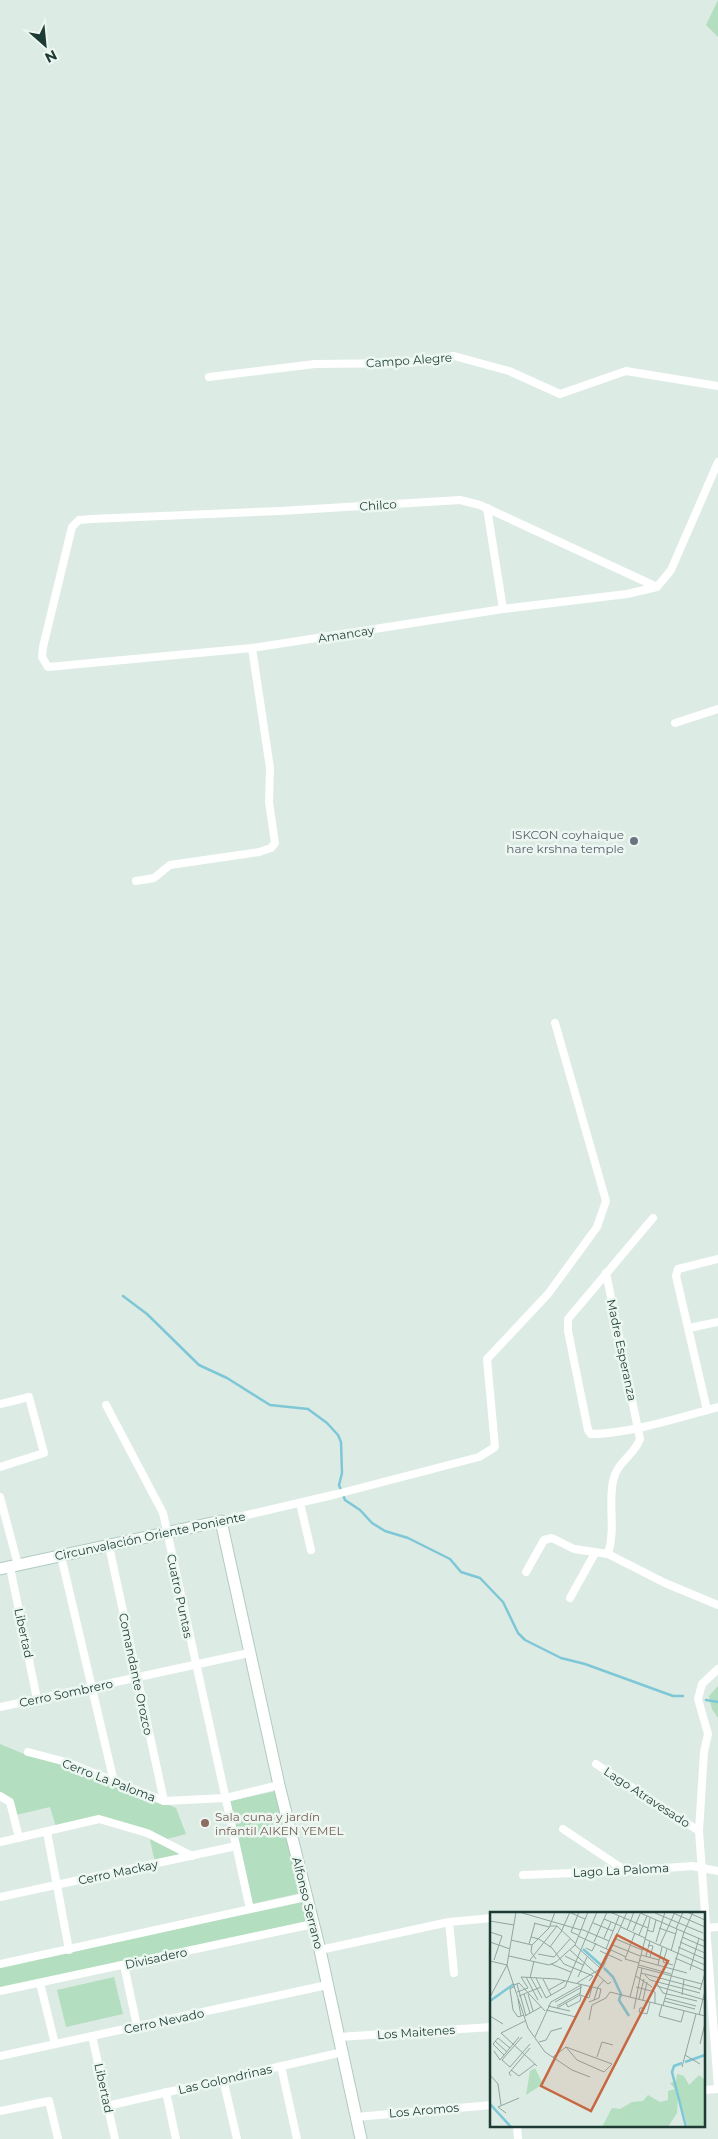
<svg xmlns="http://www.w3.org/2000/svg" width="718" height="2139" viewBox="0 0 718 2139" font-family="Montserrat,sans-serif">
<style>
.green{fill:#b3debf}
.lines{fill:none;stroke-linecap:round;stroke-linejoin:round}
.stream{stroke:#7ec7d6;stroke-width:2.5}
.secondary-casing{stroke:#afcbc1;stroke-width:13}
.street{stroke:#fff;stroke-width:8}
.secondary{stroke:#fff;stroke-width:11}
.worship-dot{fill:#6b7280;stroke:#edf7f2;stroke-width:2}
.education-dot{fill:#8d6e63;stroke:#edf7f2;stroke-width:2}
.labels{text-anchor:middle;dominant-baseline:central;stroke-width:5;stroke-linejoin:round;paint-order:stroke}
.street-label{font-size:12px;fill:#1d3b34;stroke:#edf7f2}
.worship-label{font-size:12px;fill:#5b616d;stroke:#edf7f2;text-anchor:end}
.education-label{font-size:12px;fill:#785e54;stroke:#edf7f2;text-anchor:start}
.inset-river{fill:none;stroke:#7ec7d6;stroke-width:2.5}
.inset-road{fill:none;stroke:#90a59e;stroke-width:1}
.view{fill:#c66842;fill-opacity:0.15;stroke:#c66842;stroke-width:2.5}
.inset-edge{fill:none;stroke:#1d3b34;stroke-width:2.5}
</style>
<rect width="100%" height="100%" fill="#ddebe5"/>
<g class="green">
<path d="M718,0V37L706,25Z"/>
<path d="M718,1686V1718L712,1709L709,1696Z"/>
<path d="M0,1744L29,1756L73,1766L176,1808L186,1834L167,1839L150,1830L101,1817L56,1827L50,1807L16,1815L0,1794Z"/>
<path d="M276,1791L301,1893L252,1904L230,1801Z"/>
<path d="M149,1836L185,1855L155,1862Z"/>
<path d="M303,1902L308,1921L0,1989V1967Z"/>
<path d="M114,1977L123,2014L66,2027L57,1990Z"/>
</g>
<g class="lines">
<g class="stream">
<path d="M123,1296L147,1314L199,1365L227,1378L270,1405L308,1409L327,1423L338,1435L341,1442L342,1473L339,1485L345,1500L360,1510L372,1523L385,1531L408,1538L450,1559L461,1572L480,1578L503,1602L518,1633L525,1640L561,1658L585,1664L673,1696H683"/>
<path d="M706,1700L718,1702"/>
</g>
<defs>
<path id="secondary" d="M0,1569L221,1521L279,1785L320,1950L361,2139"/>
</defs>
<use href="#secondary" class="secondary-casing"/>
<g class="street">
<path d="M209,377L315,364L407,363L454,356L509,371L560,394L626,371L718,386"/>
<path d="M487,508L503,609"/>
<path d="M657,587L480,505L460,500L280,511L91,519L79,520L72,527L43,647L42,657L48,667L252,648L503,609L627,594L657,587L671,570L718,462"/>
<path d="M675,723L718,709"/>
<path d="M136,881L154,878L170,865L259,852L271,848L275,843L269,802L270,768L252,648"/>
<path d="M653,1218L568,1319V1331L588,1430L591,1434C629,1434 681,1417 718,1407"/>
<path d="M606,1273L640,1439C634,1456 617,1461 613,1481C608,1506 616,1528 608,1554"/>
<path d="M689,1328L718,1322"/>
<path d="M0,1404L29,1397L44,1453L0,1467"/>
<path d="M106,1405L163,1513L250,1909"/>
<path d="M707,1410L676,1276L678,1269L718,1259"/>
<path d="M0,1497L18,1565"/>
<path d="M300,1503L311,1550"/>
<path d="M221,1521L337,1494L479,1457L495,1447L487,1359L548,1294L597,1227L606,1201L555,1023"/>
<path d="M109,1546L164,1801"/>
<path d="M61,1556L114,1782"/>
<path d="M10,1567L37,1699"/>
<path d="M526,1572L544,1540L552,1538L574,1549L608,1554L665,1583L718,1605"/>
<path d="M570,1598L595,1553"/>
<path d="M718,1669L702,1684L698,1699L708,1734L704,1752L699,1831L718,2088"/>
<path d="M0,1707L249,1653"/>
<path d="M28,1752L66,1762L164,1801L226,1798L279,1785"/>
<path d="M596,1764L699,1831"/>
<path d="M0,1796L10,1802L19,1838"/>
<path d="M563,1829L626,1871"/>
<path d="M47,1832L69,1950"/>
<path d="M0,1842L99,1819L147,1833L192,1856"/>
<path d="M523,1875L626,1871L692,1866L718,1871"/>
<path d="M0,1897L236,1846"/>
<path d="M449,1922L454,1973"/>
<path d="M706,1928L718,1927"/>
<path d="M320,1950L449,1922L492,1918"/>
<path d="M0,1964L305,1897"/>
<path d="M124,1965L137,2026"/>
<path d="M40,1983L55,2044"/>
<path d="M0,1991L313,1924"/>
<path d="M92,2036L115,2139"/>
<path d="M339,2037L492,2027"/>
<path d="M0,2056L327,1985"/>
<path d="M281,2066L297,2139"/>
<path d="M223,2079L237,2139"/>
<path d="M704,2090L718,2089"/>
<path d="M166,2092L176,2139"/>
<path d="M107,2106L343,2052"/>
<path d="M0,2111L49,2101L58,2139"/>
<path d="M356,2117L492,2105"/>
<path d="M517,2125L518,2139"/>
</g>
<use href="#secondary" class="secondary"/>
</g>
<circle class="worship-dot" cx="634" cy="841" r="5"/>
<circle class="education-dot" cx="205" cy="1823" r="5"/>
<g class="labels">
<g class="street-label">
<text transform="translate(409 360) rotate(-4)">Campo Alegre</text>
<text transform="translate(378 505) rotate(-4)">Chilco</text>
<text transform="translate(346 634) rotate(-9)">Amancay</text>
<text transform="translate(622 1350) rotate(78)">Madre Esperanza</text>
<text transform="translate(150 1536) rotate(-12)">Circunvalación Oriente Poniente</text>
<text transform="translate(180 1596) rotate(78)">Cuatro Puntas</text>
<text transform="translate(24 1633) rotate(78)">Libertad</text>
<text transform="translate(136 1674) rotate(78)">Comandante Orozco</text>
<text transform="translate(66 1693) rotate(-12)">Cerro Sombrero</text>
<text transform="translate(109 1780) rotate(21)">Cerro La Paloma</text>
<text transform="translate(647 1797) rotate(33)">Lago Atravesado</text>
<text transform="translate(621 1870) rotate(-3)">Lago La Paloma</text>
<text transform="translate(118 1872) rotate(-12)">Cerro Mackay</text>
<text transform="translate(308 1903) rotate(76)">Alfonso Serrano</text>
<text transform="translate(156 1958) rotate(-12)">Divisadero</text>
<text transform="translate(164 2021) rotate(-12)">Cerro Nevado</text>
<text transform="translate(416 2032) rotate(-4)">Los Maitenes</text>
<text transform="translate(225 2079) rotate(-13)">Las Golondrinas</text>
<text transform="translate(104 2088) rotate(78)">Libertad</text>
<text transform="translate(424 2110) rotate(-5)">Los Aromos</text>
</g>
<g class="worship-label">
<text x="624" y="834">ISKCON coyhaique<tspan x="624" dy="14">hare krshna temple</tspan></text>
</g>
<g class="education-label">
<text x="215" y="1816">Sala cuna y jardín<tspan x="215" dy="14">infantil AIKEN YEMEL</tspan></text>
</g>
</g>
<g transform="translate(490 1912)">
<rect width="215" height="215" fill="#ddebe5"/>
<path d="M45,156L53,172L36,183L40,159ZM187,162L194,164L199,173L209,163L215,168V215H198L188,181L187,201L178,215H112L122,196L130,197L142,190L153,189L158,183L170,190L178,188V179L185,177L180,171L186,169Z" fill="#b3debf"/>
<path class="inset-river" d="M93,37L112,54M114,56L123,65L131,82L129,88L139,104M0,89L24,72M195,150L215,143M192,151L184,154L182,160L196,215M0,192L21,215"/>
<path class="inset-road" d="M29,0L91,18M79,0L95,7M120,0L158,16L160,6M148,0L194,20L203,0M181,0L215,15M197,0L215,8M165,1L213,21M114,7L131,14M0,9L24,13M44,11L59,15M103,11L123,19M60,14H67L85,31M131,15L155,26M169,16L186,22M91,17L119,29M186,17L193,0M137,18L144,0M157,18L163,20L166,8M143,19L150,2M0,20L12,24L4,48M145,21L135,47L149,51M88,23L81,20L89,0M149,23L157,4M88,24L121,39M41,25L49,27L62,36L74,52L103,64L99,69M192,25L215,35M114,26L121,10M126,27L152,38M155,27L215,53M21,28L42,33L59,16L65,0M0,30L20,37M104,30L117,0M166,30L175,0M190,30L215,41M39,32L45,11M42,33L41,40L46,47M85,33L110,56M123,33L150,44M158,33L163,34L160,45M170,33L185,0M60,35L71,20L80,0M188,35L215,47M96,36L102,39L106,31M116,37L129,4M177,37L173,50L183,53M80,38L118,72L121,70M121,38L136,45M110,39L132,49M181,39L187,17M48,42L64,45L80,27M151,43L169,48M19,44L59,53L66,50L85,33L98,0M75,44L93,53M156,44L160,29M185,46L215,59M40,48L67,14M149,48L197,61M0,49L17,53L38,116L55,140L82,158L100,165M61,52L81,60M149,53L181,62M168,53L172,35M148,55L212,72M200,58L209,26M151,61L211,77M155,63L160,68L210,81M146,64L162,75M36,65L48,88M88,65L97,45M40,66L44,49M41,66L52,86M46,66L56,86L75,75L107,0M53,67L61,83M166,70L173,81L207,89M87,71L113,55L137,0M27,72L36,104M24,73L29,71L55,99M25,74L20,77L23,98L28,105L34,103M167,74L215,88M146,75L165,80V91M59,78L75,69M210,78L215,61M27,80L38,76L31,65L67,67L111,77L109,86L99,90M34,82L40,101M38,82L43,99M90,83L99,86L102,75M192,83L194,67M29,84L51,75M0,85L17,53L26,0M140,85L158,16M175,86L206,94M28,87L31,104M149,87L154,67M104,88L108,75L114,68M153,88L157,70M174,89L205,97M65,90L92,75M76,91L78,95L90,89L91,84M172,93L169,104L191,110L194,99M173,93L194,20L215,29M58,94L80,99M67,94L90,81M154,96H150L149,100L157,102L160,90M144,97L152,56M56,98L86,105M209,103L215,79M0,104L13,112M35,104L51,95M99,108L102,93L116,86L120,80L215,104M35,109L11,121L47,154M32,125L12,148L20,155L40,132M45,125L61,90L91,73L90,83L67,96M5,129L17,140M49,130L56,128L61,119L72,116M210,132L215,111M4,139L10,148L29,125M14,143L3,132L8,126L20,136M195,143L210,152M63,145L76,135L122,152L114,160L87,148L76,135M107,145L112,130L123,133M192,155L206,102M21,158L29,164L45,152M0,163L8,172L11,193M21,164L19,161L40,136M16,201L8,195L29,186"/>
<path class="view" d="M127,23L178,49L101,199L51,174Z"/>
<rect width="215" height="215" class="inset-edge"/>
</g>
<g transform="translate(45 45) rotate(153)" stroke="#edf7f2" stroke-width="4" paint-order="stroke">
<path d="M0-4L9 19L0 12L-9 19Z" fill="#1d3b34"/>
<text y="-8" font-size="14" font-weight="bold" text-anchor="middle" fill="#1d3b34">N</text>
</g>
</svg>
